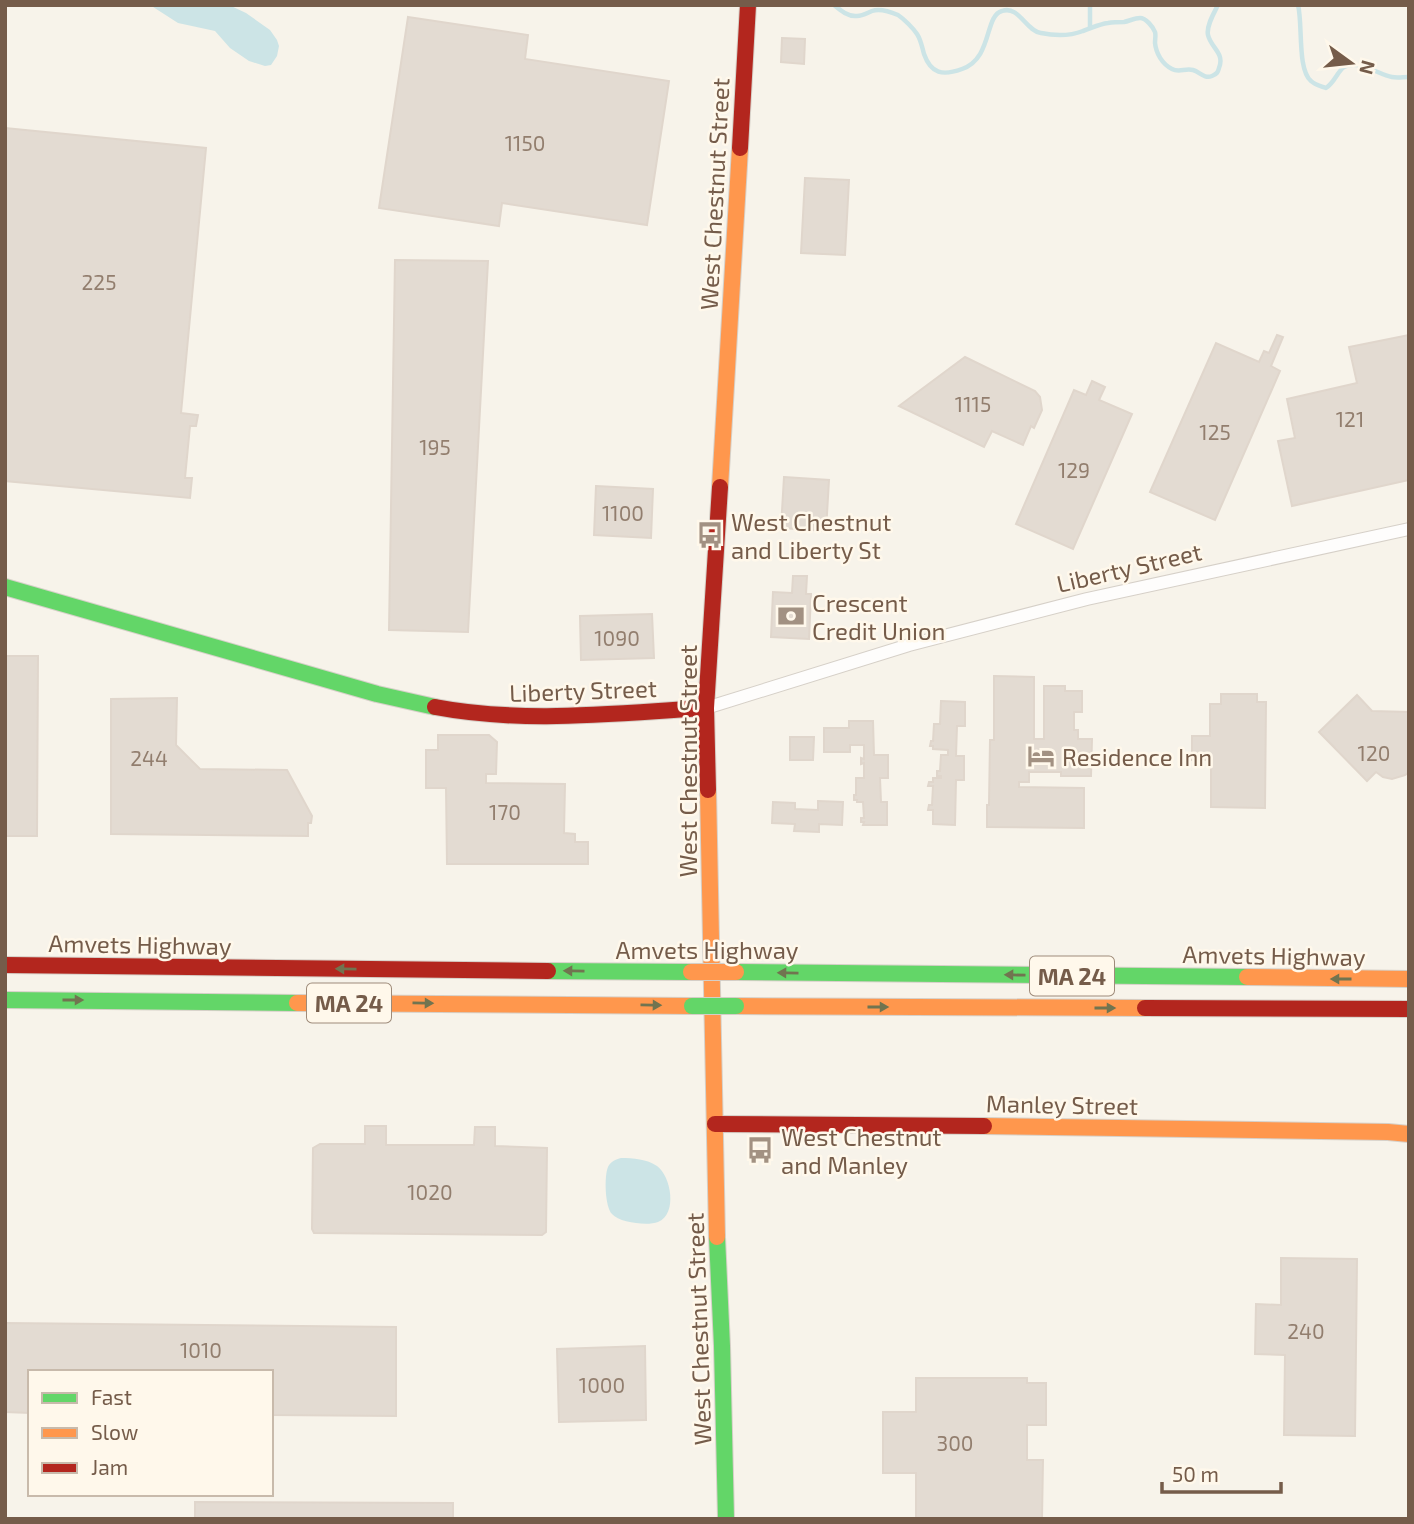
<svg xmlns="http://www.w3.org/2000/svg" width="1414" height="1524" viewBox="0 0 1414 1524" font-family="'Exo 2',sans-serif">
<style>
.water{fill:#cce4e6}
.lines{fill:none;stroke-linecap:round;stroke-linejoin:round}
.stream{stroke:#cce4e6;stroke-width:4.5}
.building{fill:#e3dbd2;stroke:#e0d6cc;stroke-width:2}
.street-casing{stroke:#d6d0c8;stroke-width:14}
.fast-casing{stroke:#d6d0c8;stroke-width:18}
.slow-casing{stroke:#d6d0c8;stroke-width:18}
.jam-casing{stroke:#d6d0c8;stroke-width:18}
.street{stroke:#fefdfc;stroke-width:12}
.fast{stroke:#63d668;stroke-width:16}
.slow{stroke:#ff974d;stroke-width:16}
.jam{stroke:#b3261e;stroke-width:16}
.fast-bridge-casing{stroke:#d5cec6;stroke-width:18;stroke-linecap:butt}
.slow-bridge-casing{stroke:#d5cec6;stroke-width:18;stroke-linecap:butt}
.fast-bridge{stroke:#63d668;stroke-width:16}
.slow-bridge{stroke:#ff974d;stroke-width:16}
.oneway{fill:#717450}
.labels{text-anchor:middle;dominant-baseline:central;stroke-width:5;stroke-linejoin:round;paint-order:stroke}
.number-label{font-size:21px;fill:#927e6e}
.shield{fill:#fff8eb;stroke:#9e8b7a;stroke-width:2}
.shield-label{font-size:23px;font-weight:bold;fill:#755c4a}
.street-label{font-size:24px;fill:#755c4a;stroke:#fff8eb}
.poi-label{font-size:24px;fill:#755c4a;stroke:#fff8eb;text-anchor:start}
</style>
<rect width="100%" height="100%" fill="#f7f3ea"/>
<g class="water">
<path d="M150,5H229L246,13L270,30L277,40L279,46L277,56L271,65L265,66L249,61L230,48L215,31L178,23Z"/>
<path d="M621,1158C633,1158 647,1159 657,1166C671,1176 678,1214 658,1222C648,1226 620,1223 612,1214C605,1207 604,1176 608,1167C610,1162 616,1159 621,1158Z"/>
</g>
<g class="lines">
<g class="stream">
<path d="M834,5C840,10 848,17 857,16C863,16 867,13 872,11C880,8 891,12 898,15C904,19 913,28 917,34C921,40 922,47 924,54C931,74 943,76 962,69C993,58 984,16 1002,11C1019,5 1026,31 1041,33C1055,36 1070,36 1083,31C1092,28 1099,24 1108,23C1114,22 1119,22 1124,22C1129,21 1135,18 1140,18C1146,18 1153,27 1155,32C1156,35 1155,39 1155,43C1156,53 1162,64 1172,69C1179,73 1185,68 1193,70C1200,72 1204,79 1212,76C1217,74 1218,72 1219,68C1225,53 1211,48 1208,35C1206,26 1214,13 1218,5"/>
<path d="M1090,5V28"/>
<path d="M1298,5C1303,24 1297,69 1311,81C1315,85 1321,86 1326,88C1335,82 1337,72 1344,67C1359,59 1379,75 1392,77C1397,78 1403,77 1409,77"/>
</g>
</g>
<g class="building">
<path d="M408,17L528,35L525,59L669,81L647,225L502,203L499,226L379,208Z"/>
<path d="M782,38L805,39L804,64L781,62Z"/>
<path d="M5,128L206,148L181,413L198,415L196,426H190L185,478H192L190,498L5,481Z"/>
<path d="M805,178L849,180L845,255L801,253Z"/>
<path d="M395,260L488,261L468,632L389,630Z"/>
<path d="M1277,335L1283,337L1271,366L1280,371L1215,520L1150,492L1216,343L1259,362L1264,351L1269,353Z"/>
<path d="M1409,335V480L1292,506L1278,441L1295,438L1287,399L1357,383L1349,347Z"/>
<path d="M965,357L1035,391L1040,397L1042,410L1034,428L1031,426L1023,445L992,431L984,447L899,406Z"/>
<path d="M1092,381L1105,387L1099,400L1132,414L1073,549L1016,524L1074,390L1086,395Z"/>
<path d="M784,477L829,480L826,531L781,528Z"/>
<path d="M596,486L653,489L651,538L594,535Z"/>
<path d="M793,576H807L806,594H811L809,639L771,637L773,592L792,593Z"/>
<path d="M652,614L654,658L581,660L580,616Z"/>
<path d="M5,656H38L37,836H5Z"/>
<path d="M994,676L1034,677V739H1044V686H1065V691H1082V712H1074V730H1078V739H1092L1091,776H1061V772H1029V782H1019V787L1084,788V828L987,827V805H989L990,740H994Z"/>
<path d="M1221,694H1257V702H1266L1265,808L1211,807V760H1192V736H1210V704H1221Z"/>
<path d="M1357,695L1372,711L1409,712V772L1405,775L1392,779L1383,777L1376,772L1367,781L1319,732Z"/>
<path d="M177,698L176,745L200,769L287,770L312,816L311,823H308V836L111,834V699Z"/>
<path d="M941,701L965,702V726H957L956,756H964V780H956L955,825L933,824V810H928L929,805H932L933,786H928L929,782H933V778H941V776H937V771H940L941,755H948V750L933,749V746H930L931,741H933L934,724H940Z"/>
<path d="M849,721H873L874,755H888V778H880L881,802H887V825H863L864,822H861V818H864L863,802H857V800H854V795H856V778H864V763L861,764V758L864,759V745H850V752H824V728H849Z"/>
<path d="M438,735H489L497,742L496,774H486V783L565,784L564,833L575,834V842H588V864H447L446,788H426V750H438Z"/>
<path d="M790,737H814L813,760H790Z"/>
<path d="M818,801L843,802L842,825L819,824V832L794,831L795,824L772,823L773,802L795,803V809L818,810Z"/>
<path d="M365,1126H386V1145H474L475,1127H495V1146L547,1148L546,1232L542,1235L314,1233L312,1229L313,1148L320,1144H365Z"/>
<path d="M1281,1258L1357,1259L1355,1436L1284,1435L1285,1355L1255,1354L1256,1304L1281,1305Z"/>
<path d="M5,1323L396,1327V1416L271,1415V1372H30V1413L5,1412Z"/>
<path d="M645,1346L646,1420L559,1422L557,1349Z"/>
<path d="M916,1378H1027V1383H1046V1425H1027V1460H1043L1042,1519H916V1473H883V1412H916Z"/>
<path d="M195,1502L453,1503V1519H195Z"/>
</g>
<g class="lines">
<defs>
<path id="street" d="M706,708L909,645L1087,599L1409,529"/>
<g id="fast">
<path d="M5,587L377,694L435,707"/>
<path d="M548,971L691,972"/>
<path d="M736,972L1247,977"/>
<path d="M5,1000L297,1003"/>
<path d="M717,1237L722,1346L726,1519"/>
</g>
<g id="slow">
<path d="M720,487L740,148"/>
<path d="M708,790L717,1237"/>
<path d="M1247,977L1409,979"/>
<path d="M297,1003L692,1006"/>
<path d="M736,1006L1145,1008"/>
<path d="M984,1126L1388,1132L1409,1134"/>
</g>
<g id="jam">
<path d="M740,148L748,5"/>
<path d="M435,707C525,724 616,713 706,708"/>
<path d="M708,790L706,708L720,487"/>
<path d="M5,965L548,971"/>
<path d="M1145,1008L1409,1009"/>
<path d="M715,1124L984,1126"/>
</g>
</defs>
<use href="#street" class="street-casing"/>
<use href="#fast" class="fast-casing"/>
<use href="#slow" class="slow-casing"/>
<use href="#jam" class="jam-casing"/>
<use href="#street" class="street"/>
<use href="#fast" class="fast"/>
<use href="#slow" class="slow"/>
<use href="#jam" class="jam"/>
<defs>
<path id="fast-bridge" d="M692,1006H736"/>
<path id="slow-bridge" d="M691,972H736"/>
</defs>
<use href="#fast-bridge" class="fast-bridge-casing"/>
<use href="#slow-bridge" class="slow-bridge-casing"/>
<use href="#fast-bridge" class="fast-bridge"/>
<use href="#slow-bridge" class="slow-bridge"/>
</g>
<defs><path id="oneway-solid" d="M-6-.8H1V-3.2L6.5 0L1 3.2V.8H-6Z" transform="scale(1.75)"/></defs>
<g class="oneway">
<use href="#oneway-solid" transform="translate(346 969) rotate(-179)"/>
<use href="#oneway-solid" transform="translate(574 971) rotate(-179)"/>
<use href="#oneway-solid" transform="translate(788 973) rotate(-179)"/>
<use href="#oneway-solid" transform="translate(1015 975) rotate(-179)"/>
<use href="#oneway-solid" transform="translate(1341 979) rotate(-180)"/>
<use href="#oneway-solid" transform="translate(73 1000)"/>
<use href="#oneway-solid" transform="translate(423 1003) rotate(1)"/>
<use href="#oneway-solid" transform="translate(651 1005) rotate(1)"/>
<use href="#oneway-solid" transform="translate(878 1007)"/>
<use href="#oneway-solid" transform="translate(1105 1008)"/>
</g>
<defs>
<symbol id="bus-bare" viewBox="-9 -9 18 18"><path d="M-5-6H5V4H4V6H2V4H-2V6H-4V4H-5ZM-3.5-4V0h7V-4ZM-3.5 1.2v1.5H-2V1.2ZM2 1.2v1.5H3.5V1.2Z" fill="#a29182" stroke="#fff8eb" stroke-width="2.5" paint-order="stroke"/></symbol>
<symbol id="bank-bare" viewBox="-9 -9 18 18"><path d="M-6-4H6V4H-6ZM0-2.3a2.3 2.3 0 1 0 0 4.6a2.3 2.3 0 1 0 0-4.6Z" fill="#a29182" stroke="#fff8eb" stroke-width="2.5" paint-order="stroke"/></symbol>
<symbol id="hotel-bare" viewBox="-9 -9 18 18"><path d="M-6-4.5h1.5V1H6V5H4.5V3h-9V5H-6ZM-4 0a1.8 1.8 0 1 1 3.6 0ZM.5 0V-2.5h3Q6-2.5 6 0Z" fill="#a29182" stroke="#fff8eb" stroke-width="2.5" paint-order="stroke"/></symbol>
</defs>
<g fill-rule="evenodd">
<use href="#bus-bare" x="691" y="516" width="38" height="38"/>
<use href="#bank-bare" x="772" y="597" width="38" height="38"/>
<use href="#hotel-bare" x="1022" y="737" width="38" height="38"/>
<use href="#bus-bare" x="741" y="1131" width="38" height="38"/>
</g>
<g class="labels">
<g class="number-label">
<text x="525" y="142">1150</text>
<text x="99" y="281">225</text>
<text x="973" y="403">1115</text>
<text x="1350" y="418">121</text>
<text x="1215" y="431">125</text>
<text x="435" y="446">195</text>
<text x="1074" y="469">129</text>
<text x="623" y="512">1100</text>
<text x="617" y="637">1090</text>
<text x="1374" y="752">120</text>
<text x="149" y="757">244</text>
<text x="505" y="811">170</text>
<text x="430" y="1191">1020</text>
<text x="1306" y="1330">240</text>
<text x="201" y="1349">1010</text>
<text x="602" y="1384">1000</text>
<text x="955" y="1442">300</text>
</g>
<g class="shield">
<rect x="1030" y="956.5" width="84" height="39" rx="5"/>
<rect x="307" y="983.5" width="84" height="39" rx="5"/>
</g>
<g class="shield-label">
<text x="1072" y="976">MA 24</text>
<text x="349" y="1003">MA 24</text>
</g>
<g class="street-label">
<text transform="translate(714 194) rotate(-87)">West Chestnut Street</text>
<text transform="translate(1129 567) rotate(-13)">Liberty Street</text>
<text transform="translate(583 690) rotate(-2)">Liberty Street</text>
<text transform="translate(687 761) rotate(-90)">West Chestnut Street</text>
<text transform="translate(140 944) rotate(1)">Amvets Highway</text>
<text x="707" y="949">Amvets Highway</text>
<text transform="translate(1274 955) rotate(1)">Amvets Highway</text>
<text transform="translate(1062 1104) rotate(1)">Manley Street</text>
<text transform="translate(698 1329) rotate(-92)">West Chestnut Street</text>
</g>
<g class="poi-label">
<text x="731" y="521">West Chestnut<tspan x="731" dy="28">and Liberty St</tspan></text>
<text x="812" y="602">Crescent<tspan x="812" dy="28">Credit Union</tspan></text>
<text x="1062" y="756">Residence Inn</text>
<text x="781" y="1136">West Chestnut<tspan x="781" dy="28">and Manley</tspan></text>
</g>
</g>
<rect width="1414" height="1524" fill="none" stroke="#755c4a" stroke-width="14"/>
<rect x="28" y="1370" width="245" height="126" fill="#fff8eb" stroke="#c8baab" stroke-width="2"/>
<rect x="42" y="1393" width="35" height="10" fill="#63d668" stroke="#c8baab" stroke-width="2"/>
<text x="91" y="1405" font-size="21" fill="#755c4a">Fast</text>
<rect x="42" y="1428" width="35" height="10" fill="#ff974d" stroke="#c8baab" stroke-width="2"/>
<text x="91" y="1440" font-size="21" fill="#755c4a">Slow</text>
<rect x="42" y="1463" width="35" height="10" fill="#b3261e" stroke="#c8baab" stroke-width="2"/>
<text x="91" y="1475" font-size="21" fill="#755c4a">Jam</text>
<g transform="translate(1351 63) rotate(105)" stroke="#fff8eb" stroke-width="5" paint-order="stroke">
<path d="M0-5L12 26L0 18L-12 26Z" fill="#755c4a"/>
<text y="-10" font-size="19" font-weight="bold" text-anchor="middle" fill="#755c4a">N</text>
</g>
<path d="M1162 1482v10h119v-10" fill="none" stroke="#755c4a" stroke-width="3.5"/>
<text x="1172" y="1482" font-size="21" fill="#755c4a" stroke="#fff8eb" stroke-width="5" paint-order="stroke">50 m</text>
</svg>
